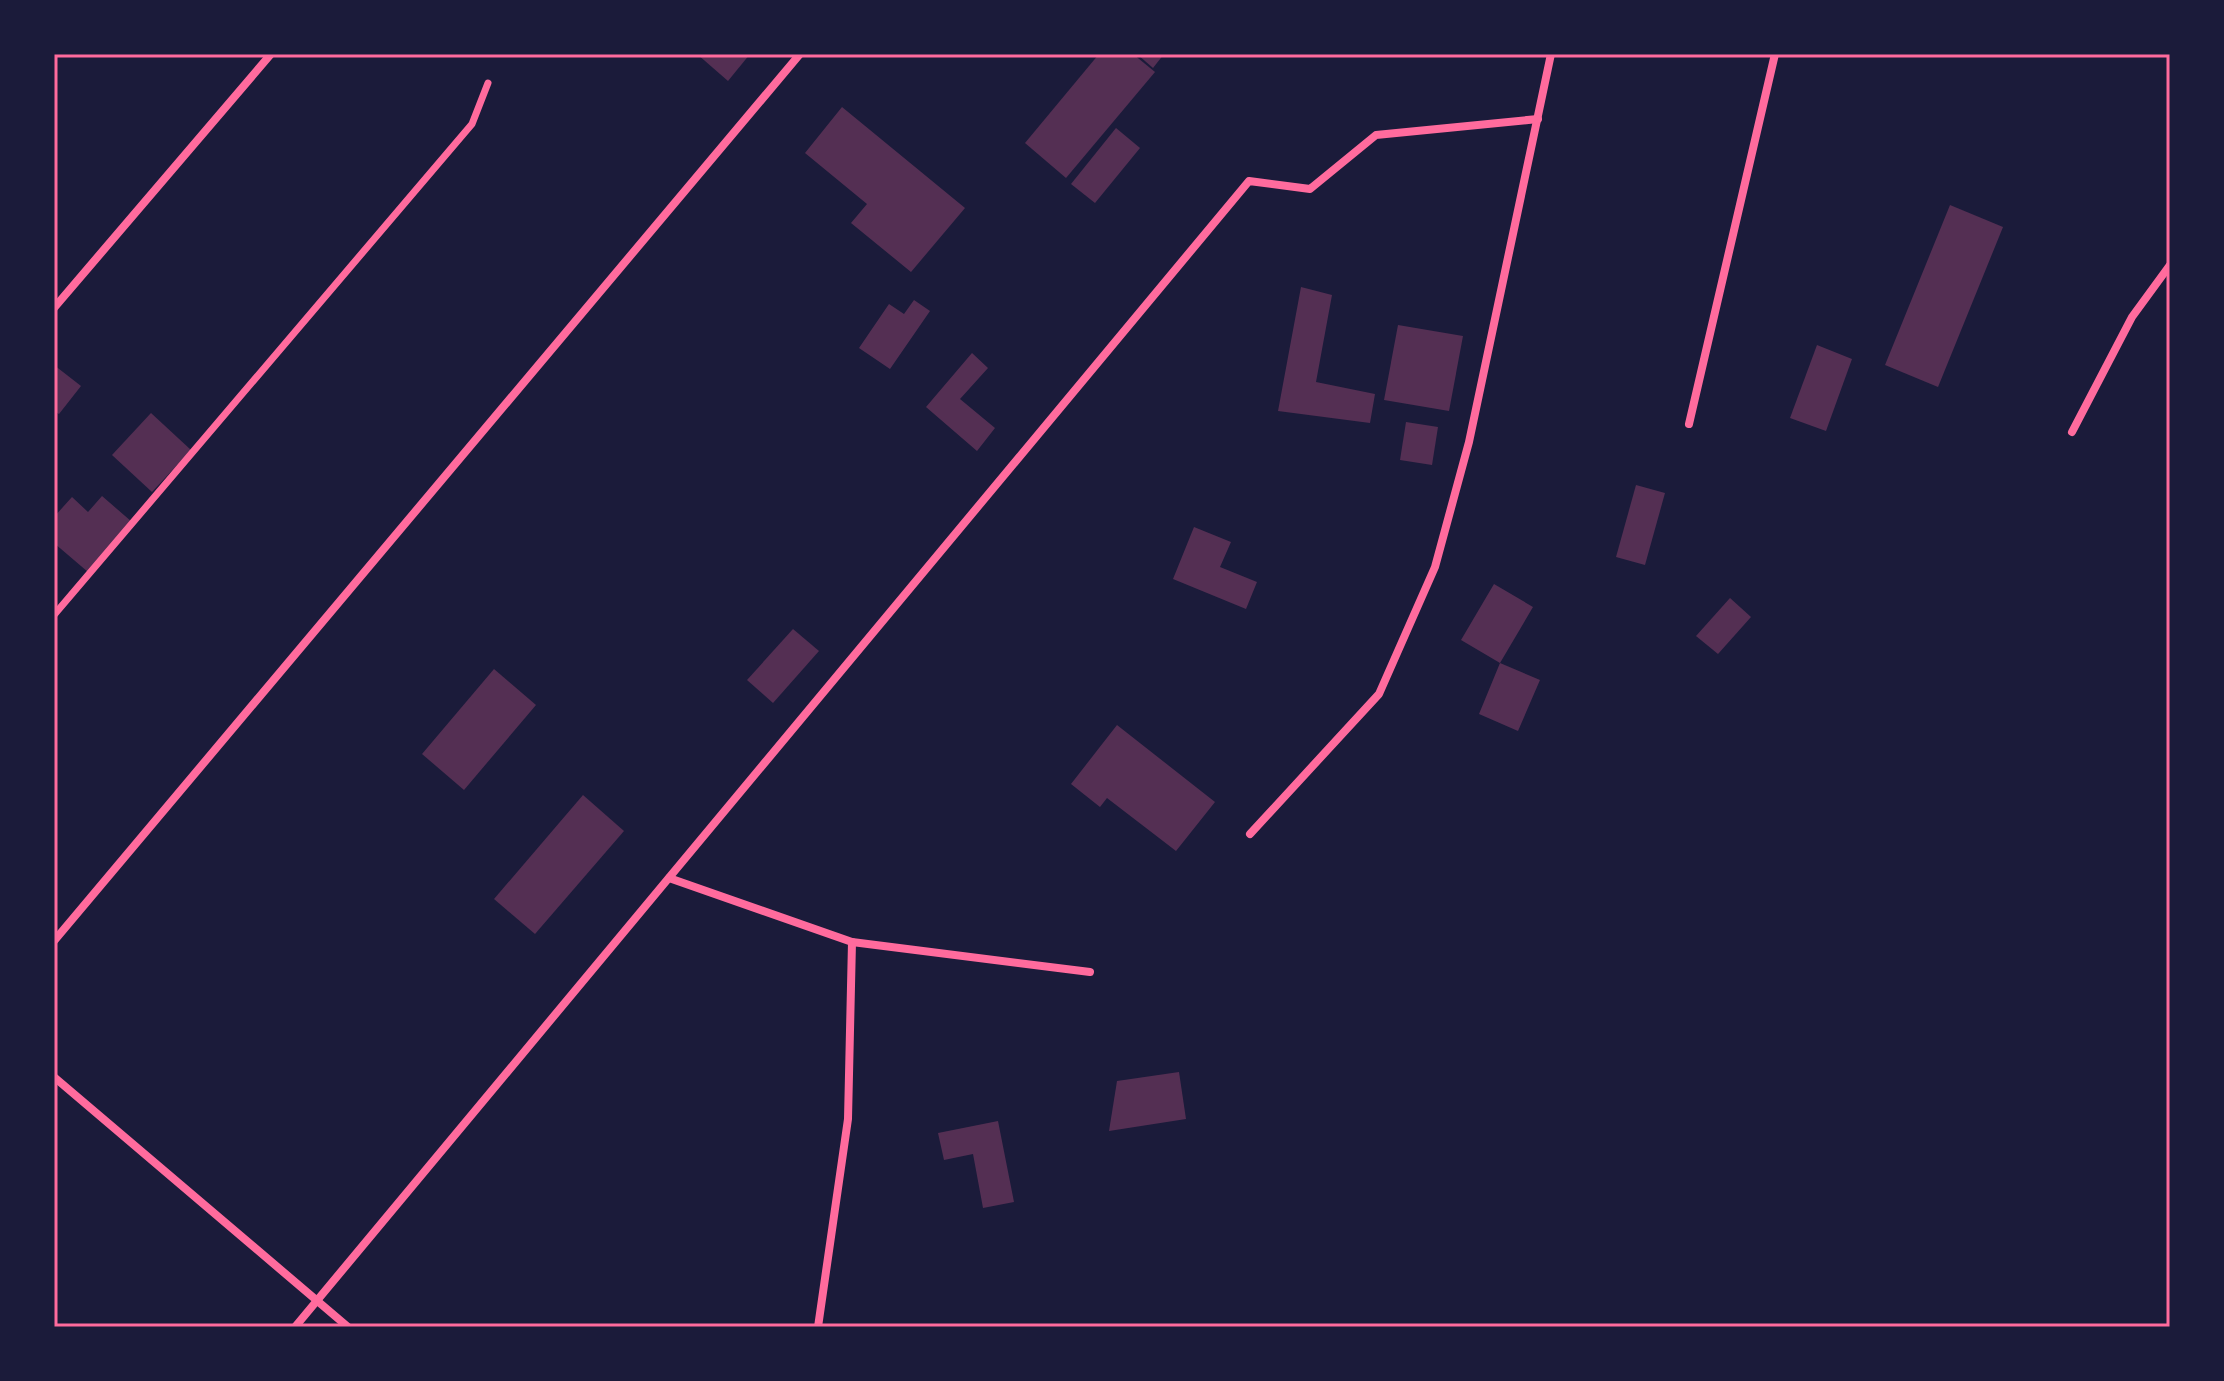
<svg xmlns="http://www.w3.org/2000/svg" width="2224" height="1381" viewBox="0 0 2224 1381" font-family="'DejaVu Sans',sans-serif">
<style>
.building{fill:#542f53}
.lines{fill:none;stroke-linecap:round;stroke-linejoin:round}
.pedestrian{stroke:#ff6b9d;stroke-width:7}
.minor{stroke:#ff6b9d;stroke-width:8}
.neatline{fill:none;stroke:#ff6b9d;stroke-width:3}
</style>
<rect width="100%" height="100%" fill="#1b1b3a"/>
<g class="building">
<path d="M697,54H750L728,81Z"/>
<path d="M1099,54H1133L1155,72L1066,178L1025,143Z"/>
<path d="M1137,54H1164L1153,68Z"/>
<path d="M842,107L965,208L911,272L851,223L867,204L805,153Z"/>
<path d="M1116,128L1140,148L1095,203L1071,184Z"/>
<path d="M1950,205L2003,227L1938,387L1885,365Z"/>
<path d="M1301,287L1332,295L1316,382L1375,394L1370,423L1278,411Z"/>
<path d="M914,300L930,311L890,369L859,348L889,304L904,314Z"/>
<path d="M1398,325L1463,336L1449,411L1384,400Z"/>
<path d="M1817,345L1852,359L1826,431L1790,418Z"/>
<path d="M972,353L988,368L960,399L995,428L977,451L926,407Z"/>
<path d="M54,365L81,386L59,414L54,411Z"/>
<path d="M151,413L191,450L152,492L112,455Z"/>
<path d="M1406,422L1438,427L1432,465L1400,460Z"/>
<path d="M1636,485L1665,493L1645,565L1616,557Z"/>
<path d="M102,496L132,522L88,572L54,543V517L72,497L88,512Z"/>
<path d="M1194,527L1231,542L1220,567L1257,582L1246,609L1173,579Z"/>
<path d="M1494,584L1533,607L1500,663L1540,680L1518,731L1479,714L1500,663L1461,640Z"/>
<path d="M1730,598L1751,617L1718,654L1696,636Z"/>
<path d="M793,629L819,651L773,703L747,680Z"/>
<path d="M494,669L536,705L464,790L422,754Z"/>
<path d="M1117,725L1215,802L1176,851L1107,798L1100,807L1071,784Z"/>
<path d="M583,795L624,831L535,934L494,899Z"/>
<path d="M1179,1072L1186,1119L1109,1131L1117,1081Z"/>
<path d="M998,1121L1014,1202L983,1208L973,1154L944,1160L938,1133Z"/>
</g>
<g class="lines">
<path class="pedestrian" d="M54,615L472,124L488,83"/>
<g class="minor">
<path d="M54,308L271,54"/>
<path d="M1689,424L1775,54"/>
<path d="M2072,432L2132,317L2170,265"/>
<path d="M1250,834L1379,694L1435,567L1469,442L1551,54"/>
<path d="M669,878L852,942L1090,972"/>
<path d="M54,941L800,54"/>
<path d="M54,1077L348,1327"/>
<path d="M295,1327L1249,181L1310,189L1376,135L1538,119"/>
<path d="M818,1327L848,1119L852,942"/>
</g>
</g>
<rect width="2224" height="1381" fill="none" stroke="#1b1b3a" stroke-width="112"/>
<rect x="56" y="56" width="2112" height="1269" class="neatline"/>
</svg>
